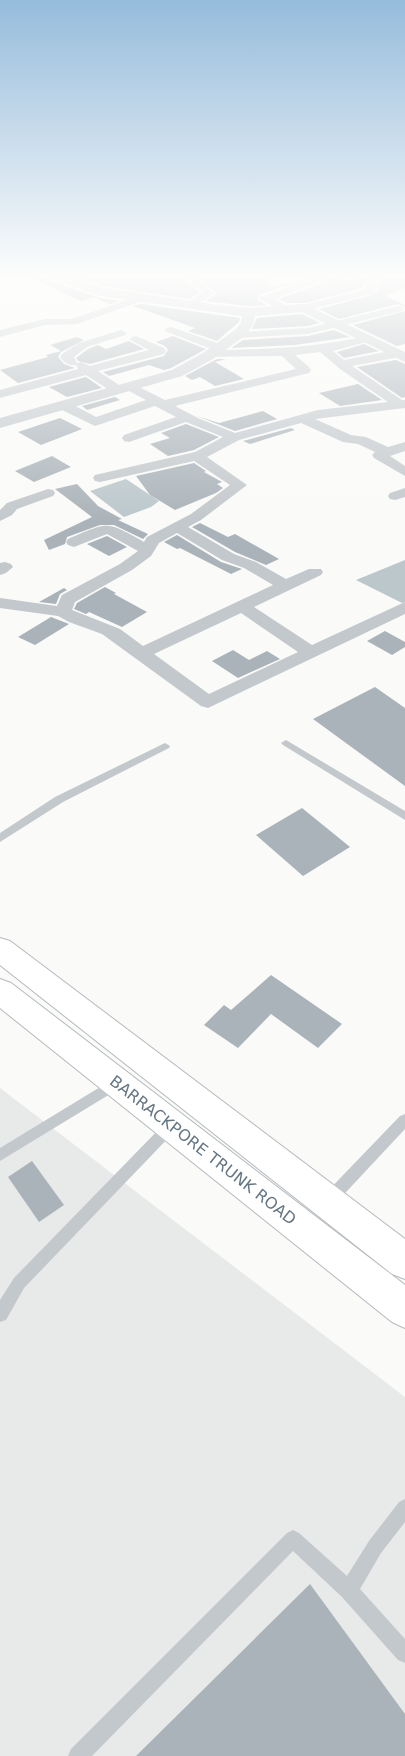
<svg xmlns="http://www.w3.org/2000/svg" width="405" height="1756" viewBox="0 0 405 1756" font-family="'DejaVu Sans',sans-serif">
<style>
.built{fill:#e8e9e9}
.water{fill:#bbc7cb}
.building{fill:#aab3b9}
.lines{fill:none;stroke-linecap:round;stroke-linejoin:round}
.primary-casing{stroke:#b5babe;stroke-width:2}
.service{fill:#c3c8cc;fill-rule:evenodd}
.minor{fill:#c3c8cc;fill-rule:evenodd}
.tertiary{fill:#c3c8cc;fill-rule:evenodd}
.primary{fill:#fff;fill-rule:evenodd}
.labels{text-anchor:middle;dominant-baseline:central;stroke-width:5;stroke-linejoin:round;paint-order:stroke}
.near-street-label{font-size:16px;fill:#657683;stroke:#fff}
</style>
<rect width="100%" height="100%" fill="#fafaf8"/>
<path class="built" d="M0,1088L405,1397V1756H0Z"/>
<g class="water">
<path d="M126,479L159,501L151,507L124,517L90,491Z"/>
<path d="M405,560V602L402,603L356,580Z"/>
</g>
<g class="building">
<path d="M28,276H48L51,281L100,298L119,301L110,304L93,297L83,301L78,300Z"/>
<path d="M72,276H180L200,293L189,299L103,286Z"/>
<path d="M196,276H267L269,288L312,276L259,295L257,300L266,305L248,306L206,301L217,293Z"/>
<path d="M327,276L349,281L359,276H369L362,288L306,303H287L278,299L324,283L326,278L324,277Z"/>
<path d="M385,276L405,278V288L385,296L405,305V307L398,304L339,319L319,309L372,295L377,291L380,281Z"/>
<path d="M141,304L240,318L239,322L217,341L188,331L195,328L133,306Z"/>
<path d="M405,311V344L397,346L353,325Z"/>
<path d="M302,314L320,323L308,326L252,329L257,318Z"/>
<path d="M334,330L350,337L295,345L231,348L243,340L308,336Z"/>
<path d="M173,336L206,349L171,368L164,370L149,365L109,376L103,372L164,356L168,350L165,346L156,342Z"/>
<path d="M77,337L84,340L61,352L58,357L64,364L75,368L18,383L0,370L48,357L46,355L61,351L50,345Z"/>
<path d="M129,341L144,349L90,364L78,361L76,358L88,349L98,345L106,349Z"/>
<path d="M364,344L379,351L344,358L337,352Z"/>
<path d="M217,359H226L215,362L244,379L215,386L200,377L192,380L185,376Z"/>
<path d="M396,360L405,364V397L402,398L357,367Z"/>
<path d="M86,377L102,388L67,397L49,387Z"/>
<path d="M358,384L382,400L340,406L319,393Z"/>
<path d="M115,397L120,400L87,410L82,406Z"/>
<path d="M263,411L277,419L235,431L197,416L219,423Z"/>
<path d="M60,418L82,429L41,445L18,432Z"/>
<path d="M186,424L219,437L194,450L168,456L150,444L170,438L161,433Z"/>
<path d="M291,428L295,430L250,444L243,441Z"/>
<path d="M52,456L71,467L34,482L15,471Z"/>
<path d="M194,463L206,471L204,472L222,482L217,484L223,488L216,493L175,510L150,495L136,476Z"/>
<path d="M77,484L98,506L122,519L118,520L148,534L143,539L114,525H100L67,537L65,544L49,550L44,540L92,517L55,489Z"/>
<path d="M200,523L228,537L235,534L279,559L266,565L235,552L192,527Z"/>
<path d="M177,535L221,562L242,569L231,574L180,548L177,549L164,542Z"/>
<path d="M107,536L127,547L109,556L87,544Z"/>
<path d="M105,587L116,593L114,594L147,612L122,627L89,612L86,614L74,609L77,603Z"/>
<path d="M64,588L67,590L60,594L56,604L39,602Z"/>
<path d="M51,617L69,624L35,645L18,637Z"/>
<path d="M385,631L405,642V647L392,655L367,641Z"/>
<path d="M233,650L249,660L267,651L280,659L238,678L212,661Z"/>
<path d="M375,687L405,708V786L313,719Z"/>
<path d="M302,808L350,847L303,876L256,835Z"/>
<path d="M271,975L342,1024L318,1048L271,1014L238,1048L204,1025L224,1005L231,1010Z"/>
<path d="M32,1161L64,1205L39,1222L8,1177Z"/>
<path d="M310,1584L405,1714V1756H136Z"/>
</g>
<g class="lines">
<defs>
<g id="primary">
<path d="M0,938L10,941L405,1239V1279L392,1274L0,965Z"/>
<path d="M0,979L11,983L405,1285V1328L392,1322L0,1008Z"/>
</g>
</defs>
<use href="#primary" class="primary-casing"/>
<g class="service">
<path d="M286,740L405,811V820L283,745L281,743Z"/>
<path d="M165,743L170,746L169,748L63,802L0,842V833L55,797Z"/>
<path d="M115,1078L120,1080L122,1084L120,1088L0,1161V1148Z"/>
<path d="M405,1114V1129L334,1205L329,1207L324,1205L322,1200L324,1195L400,1116Z"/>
<path d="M170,1121L175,1123L177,1127L175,1131L24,1288L6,1320L0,1322V1300L14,1278L165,1123Z"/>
<path d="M405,1499V1522L381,1553L360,1589L405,1639V1663L398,1660L342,1597L293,1551L92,1756H68L71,1749L287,1533L293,1530L299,1533L347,1576L369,1541L399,1502Z"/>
</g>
<g class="minor">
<path d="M182,276H193L215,293L194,307H186L185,305L186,303L203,293Z"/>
<path d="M319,276L324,279L323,281L273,299L290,307L292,309L290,311H282L259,299L260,297Z"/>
<path d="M371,276H383L378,280L376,290L371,294L304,311L299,308L300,306L363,290L366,288L368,279Z"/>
<path d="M141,295L145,296L146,298L145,300L77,324L45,325L0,337V330L45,319H72Z"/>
<path d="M398,306L402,307L404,309L402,311L308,334L237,338L231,335L237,332L308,328Z"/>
<path d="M171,327L223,345L225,348L223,350C272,349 319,347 366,336L372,339L370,341L333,351L344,360L395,350L401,354L395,358L352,366L402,400H405V408L315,419L351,435L366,437L388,447L405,442V451L390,456L405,466V476L374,458L372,455L375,452L358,444L343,442L301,423L239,440L207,457L247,485L201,520L188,527L234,554L256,562L286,579L309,569H321L323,572L321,575L254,607L312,645L405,602V614L208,708L201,706L102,634L69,622L58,616L0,608V598L57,606L62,595L120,564L138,551L107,534L74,547L68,545L66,542L68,539C109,522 105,520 144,542L147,537L191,514L230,485L194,461L100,482L95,481L93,478L95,475L195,452L223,437L186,422L129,442L124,441L122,438L124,435L176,417L155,406L95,426L58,408L57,405L63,401L68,402L96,417L146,400L127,390L125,387L127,384L131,383L165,400L296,369L282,356L206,357L204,354L206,351L214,350L167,332L165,330L167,328ZM320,352L340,369L388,402L318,410L235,433L198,418L175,406L309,373L311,370L309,367L295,355ZM177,533L222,560L244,568L273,585L143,646L120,629L72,610L75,602L132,570L151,556L159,543ZM241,613L298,652L209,694L154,654Z"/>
<path d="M121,330L127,333L125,335L87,347L74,357L77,363L81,362L90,366L149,350L132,341L130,339L132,337L136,336L164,348L166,351L164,354L98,371L122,387L124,390L122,393H114L86,375L0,398V390L78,369L76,365C69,366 64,363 60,357L62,354L79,343Z"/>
<path d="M405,488V497L395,500L390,499L388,496L390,493Z"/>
<path d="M48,489L53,490L55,493L53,496L17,509L12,515L0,521V510L7,503Z"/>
<path d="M5,562L11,564L13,567L6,573L0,575V563Z"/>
</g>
<path class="tertiary" d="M50,276H67L103,288L225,306L248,308L304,304L405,352V362L302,312L255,316L253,325L246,335L213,359L182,376L0,428V418L172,370L203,353L236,329L241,323L242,316L101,296L52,279Z"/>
<use href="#primary" class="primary"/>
</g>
<linearGradient id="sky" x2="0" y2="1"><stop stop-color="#96bcdc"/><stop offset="0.53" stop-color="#fdfdfc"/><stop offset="1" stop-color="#fdfdfc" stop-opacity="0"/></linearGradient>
<rect width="405" height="522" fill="url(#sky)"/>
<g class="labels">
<g class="near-street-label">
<text transform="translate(203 1150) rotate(38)">BARRACKPORE TRUNK ROAD</text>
</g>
</g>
</svg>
